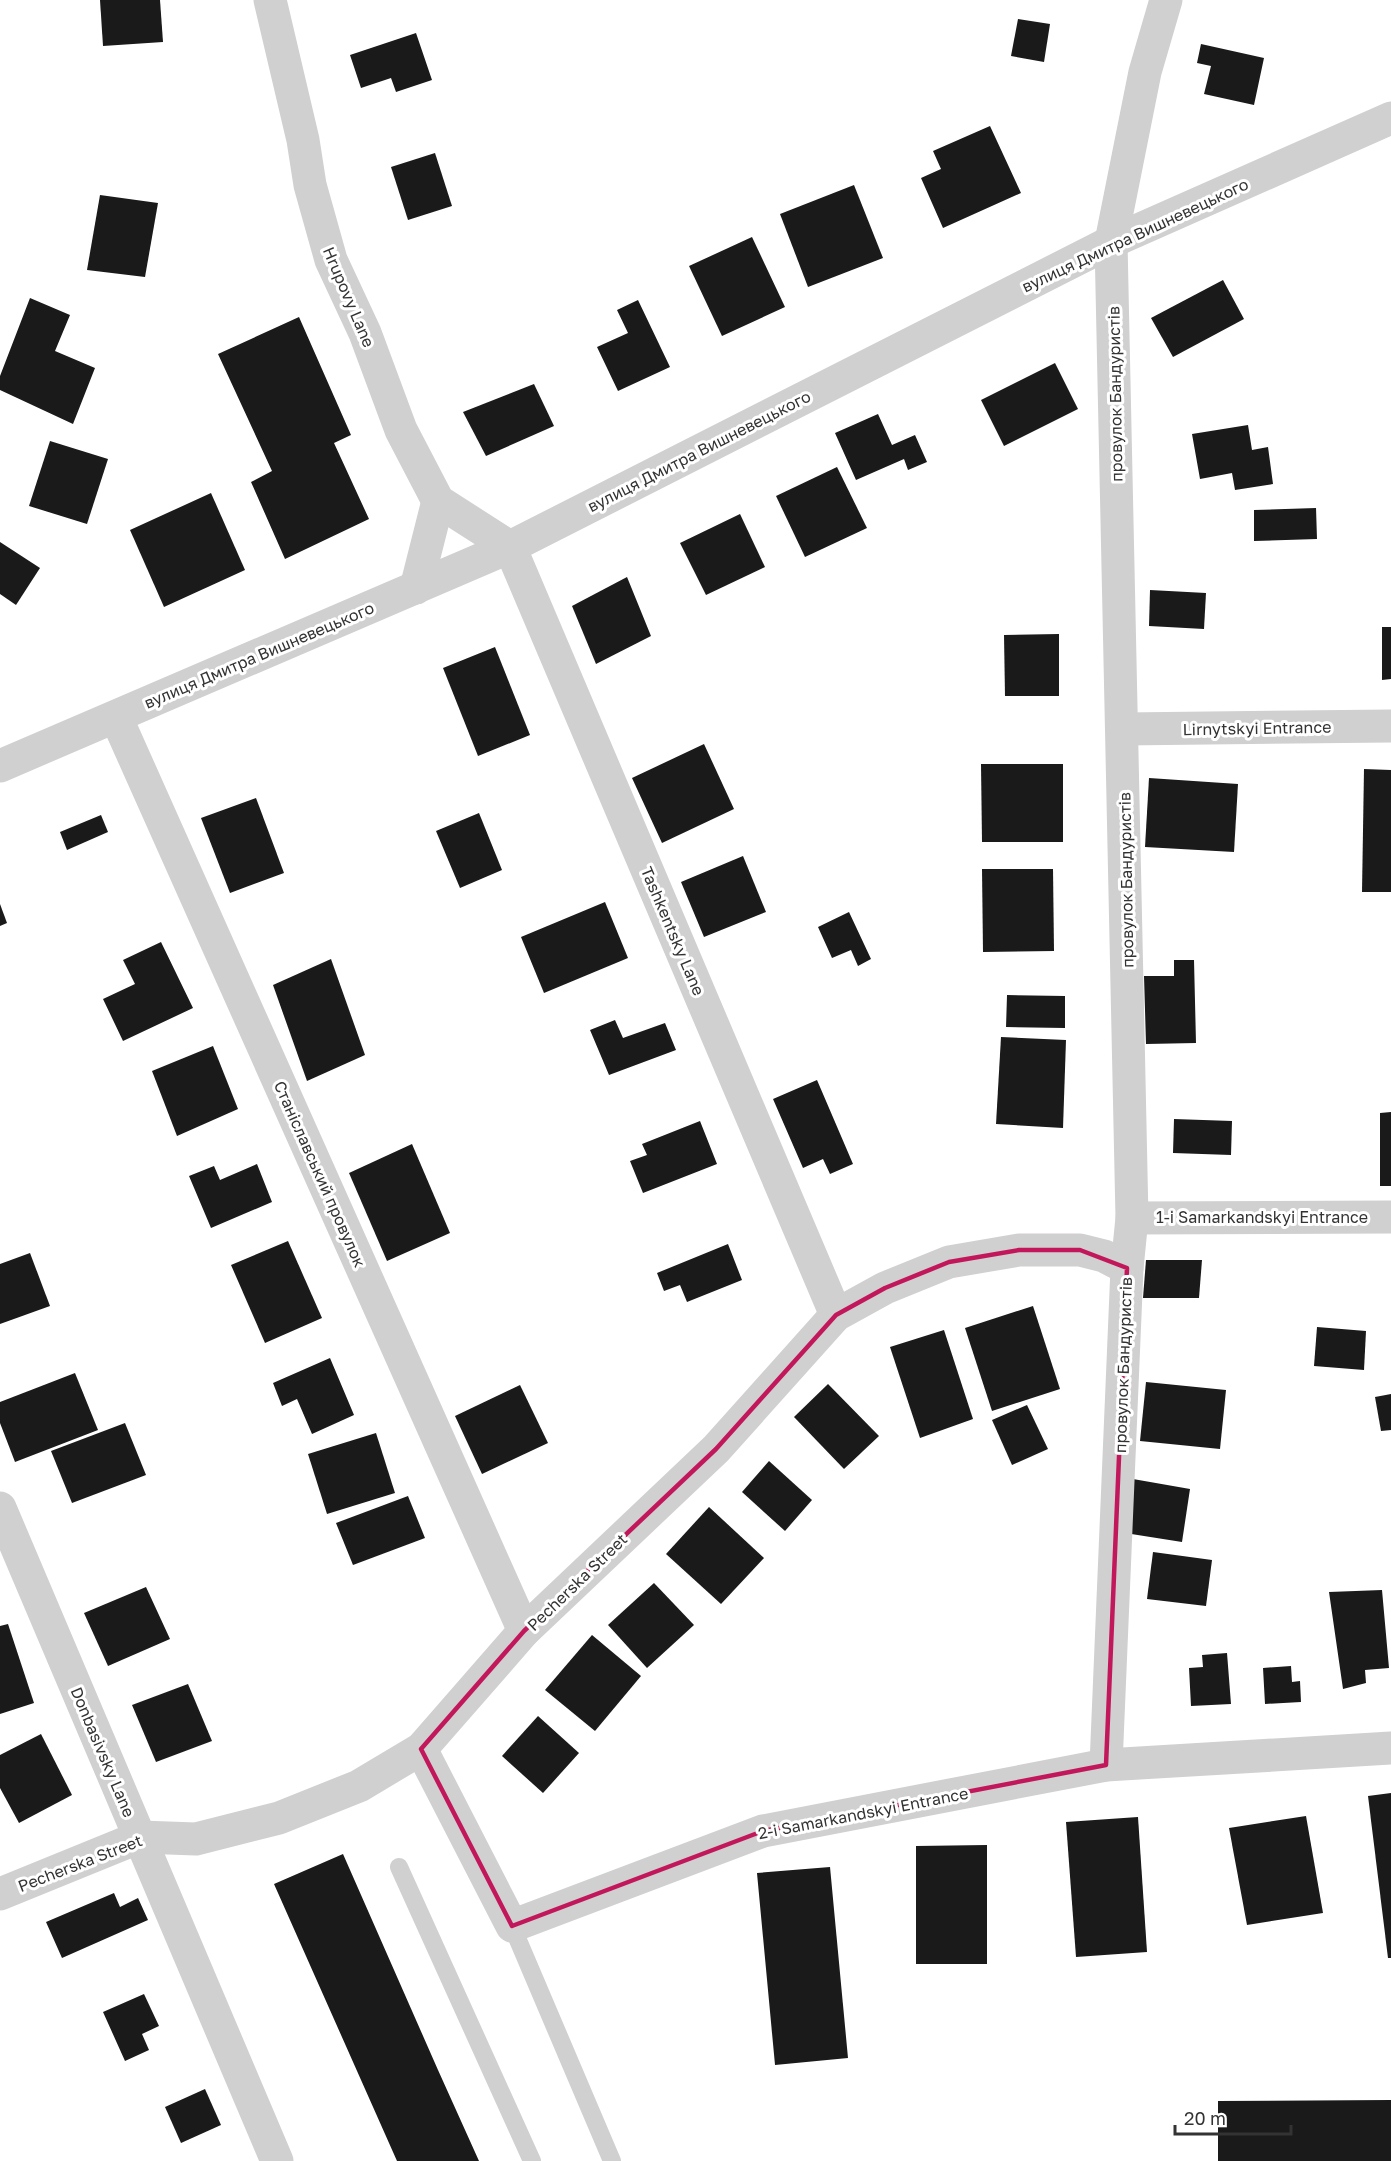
<svg xmlns="http://www.w3.org/2000/svg" width="1391" height="2161" viewBox="0 0 1391 2161" font-family="'Golos Text',sans-serif">
<style>
.building{fill:#1a1a1a}
.lines{fill:none;stroke-linecap:round;stroke-linejoin:round}
.service{stroke:#d0d0d0;stroke-width:18}
.minor{stroke:#d0d0d0;stroke-width:33}
.marked{fill:none;stroke:#c2185b;stroke-width:4.5;stroke-linejoin:round}
.labels{text-anchor:middle;dominant-baseline:central;stroke-width:6;stroke-linejoin:round;paint-order:stroke}
.street-label{font-size:16px;fill:#333;stroke:#fff}
</style>
<rect width="100%" height="100%" fill="#fff"/>
<g class="building">
<path d="M100,0H160L163,42L103,46Z"/>
<path d="M1018,19L1050,24L1044,62L1011,56Z"/>
<path d="M416,33L432,80L396,92L391,78L361,88L350,55Z"/>
<path d="M1201,44L1264,58L1254,105L1204,94L1211,66L1197,63Z"/>
<path d="M990,126L1021,193L943,228L921,178L941,169L933,151Z"/>
<path d="M435,153L452,206L408,220L391,167Z"/>
<path d="M854,185L883,258L808,287L780,214Z"/>
<path d="M100,195L158,203L145,277L87,270Z"/>
<path d="M752,237L785,307L722,336L689,266Z"/>
<path d="M1223,280L1244,319L1173,357L1151,318Z"/>
<path d="M30,298L70,315L55,351L95,368L73,424L0,390V376Z"/>
<path d="M638,300L670,367L618,391L597,347L628,333L617,310Z"/>
<path d="M299,317L351,435L334,443L369,519L285,559L251,482L272,471L218,354Z"/>
<path d="M1055,363L1078,409L1004,446L981,400Z"/>
<path d="M534,384L554,426L486,456L463,412Z"/>
<path d="M878,414L892,445L915,435L927,462L908,470L904,459L856,480L835,433Z"/>
<path d="M1248,425L1252,450L1268,447L1273,484L1235,490L1232,473L1200,479L1192,434Z"/>
<path d="M50,441L108,459L87,524L29,506Z"/>
<path d="M837,467L867,528L805,557L776,496Z"/>
<path d="M211,493L245,570L164,607L130,530Z"/>
<path d="M1316,508L1317,539L1254,541V510Z"/>
<path d="M740,514L765,567L706,595L680,543Z"/>
<path d="M0,542L40,568L16,605L0,594Z"/>
<path d="M627,577L651,636L596,664L572,606Z"/>
<path d="M1150,590L1206,593L1204,629L1149,626Z"/>
<path d="M1382,627H1391V679L1382,680Z"/>
<path d="M1059,634V696H1005L1004,635Z"/>
<path d="M495,647L530,735L478,756L443,668Z"/>
<path d="M704,744L734,809L662,843L632,778Z"/>
<path d="M981,764H1063V842H982Z"/>
<path d="M1364,769L1391,770V892H1362Z"/>
<path d="M1149,778L1238,784L1234,852L1145,847Z"/>
<path d="M256,798L284,873L230,893L201,818Z"/>
<path d="M479,813L502,870L460,888L436,831Z"/>
<path d="M101,815L108,832L67,850L60,832Z"/>
<path d="M743,856L766,912L704,937L681,882Z"/>
<path d="M982,869H1053L1054,951L983,952Z"/>
<path d="M605,902L628,958L544,993L521,937Z"/>
<path d="M0,904L7,923L0,926Z"/>
<path d="M849,912L871,959L858,966L851,950L832,958L818,927Z"/>
<path d="M161,942L193,1008L123,1041L103,999L135,984L123,960Z"/>
<path d="M331,959L365,1055L307,1081L273,985Z"/>
<path d="M1174,960H1194L1196,1043L1146,1044L1144,976H1174Z"/>
<path d="M1007,995L1065,996V1028L1006,1027Z"/>
<path d="M615,1020L623,1038L665,1023L676,1050L609,1075L590,1030Z"/>
<path d="M1001,1037L1066,1040L1063,1128L996,1124Z"/>
<path d="M213,1046L238,1109L177,1136L152,1071Z"/>
<path d="M817,1080L853,1164L830,1174L823,1159L803,1168L773,1099Z"/>
<path d="M1391,1112V1186H1380V1113Z"/>
<path d="M1174,1119L1232,1121L1231,1155L1173,1153Z"/>
<path d="M700,1121L717,1164L643,1193L630,1161L647,1155L642,1144Z"/>
<path d="M412,1144L450,1233L387,1261L349,1173Z"/>
<path d="M257,1164L272,1202L211,1228L189,1176L214,1166L220,1180Z"/>
<path d="M288,1241L322,1318L265,1343L231,1265Z"/>
<path d="M728,1244L742,1280L687,1302L680,1285L664,1291L657,1273Z"/>
<path d="M30,1253L50,1306L0,1324V1264Z"/>
<path d="M1146,1260H1202L1199,1298H1143Z"/>
<path d="M1033,1306L1060,1389L992,1411L965,1328Z"/>
<path d="M1317,1327L1366,1331L1364,1370L1314,1366Z"/>
<path d="M944,1330L973,1419L920,1438L890,1347Z"/>
<path d="M330,1358L354,1415L312,1434L297,1399L282,1406L273,1383Z"/>
<path d="M75,1373L98,1430L15,1462L0,1423V1402Z"/>
<path d="M1146,1382L1226,1390L1220,1449L1140,1441Z"/>
<path d="M828,1384L879,1436L844,1469L794,1417Z"/>
<path d="M520,1385L548,1443L482,1474L455,1416Z"/>
<path d="M1391,1394V1430L1381,1431L1375,1397Z"/>
<path d="M1027,1405L1048,1449L1012,1465L992,1420Z"/>
<path d="M125,1423L146,1475L72,1503L51,1451Z"/>
<path d="M376,1433L395,1493L327,1514L308,1454Z"/>
<path d="M769,1461L812,1500L785,1531L742,1492Z"/>
<path d="M1133,1479L1190,1489L1182,1542L1125,1533Z"/>
<path d="M408,1496L425,1538L353,1565L336,1523Z"/>
<path d="M709,1507L764,1558L721,1604L666,1554Z"/>
<path d="M1153,1552L1212,1560L1206,1606L1147,1599Z"/>
<path d="M654,1583L694,1625L647,1668L608,1625Z"/>
<path d="M146,1587L170,1639L108,1666L84,1613Z"/>
<path d="M1382,1590L1389,1668L1365,1670L1366,1683L1343,1689L1329,1592Z"/>
<path d="M8,1624L34,1703L0,1714V1626Z"/>
<path d="M592,1635L641,1676L595,1731L545,1690Z"/>
<path d="M1227,1653L1231,1704L1191,1706L1189,1668L1203,1667L1202,1655Z"/>
<path d="M1291,1666L1292,1682L1300,1681L1301,1702L1265,1704L1263,1668Z"/>
<path d="M188,1684L212,1741L156,1762L132,1705Z"/>
<path d="M538,1716L579,1753L543,1793L502,1756Z"/>
<path d="M41,1734L72,1795L19,1823L0,1788V1755Z"/>
<path d="M1391,1793V1958H1388L1368,1796Z"/>
<path d="M1306,1816L1323,1913L1247,1925L1229,1828Z"/>
<path d="M1138,1817L1147,1952L1076,1957L1066,1822Z"/>
<path d="M987,1845V1964H916V1846Z"/>
<path d="M343,1854L438,2070L479,2161H397L274,1884Z"/>
<path d="M830,1867L848,2058L775,2065L757,1873Z"/>
<path d="M114,1893L120,1907L138,1898L148,1920L62,1958L46,1922Z"/>
<path d="M144,1994L159,2026L142,2034L149,2050L125,2061L103,2012Z"/>
<path d="M205,2089L221,2125L181,2143L165,2107Z"/>
<path d="M1391,2100V2161H1218V2101Z"/>
</g>
<g class="lines">
<g class="service">
<path d="M399,1867L532,2161"/>
<path d="M512,1926L612,2161"/>
</g>
<g class="minor">
<path d="M270,0L303,140L310,185L331,260L365,333L401,430L438,501L510,547L836,1315"/>
<path d="M416,588L438,501"/>
<path d="M116,717L524,1631"/>
<path d="M1123,729L1391,726"/>
<path d="M0,766L510,547L1111,242L1391,118"/>
<path d="M1132,1218L1391,1217"/>
<path d="M0,1508L277,2161"/>
<path d="M421,1749L512,1926L763,1831L1106,1765L1391,1748"/>
<path d="M1106,1765L1127,1268L1132,1218L1111,242L1145,72L1166,0"/>
<path d="M0,1894L140,1837L196,1839L279,1818L359,1786L421,1749L524,1631L716,1449L836,1315L885,1288L949,1262L1019,1250H1080L1104,1256L1127,1268"/>
</g>
</g>
<path class="marked" d="M1019,1250H1080L1127,1268L1106,1765L763,1831L512,1926L421,1749L524,1631L716,1449L836,1315L885,1288L949,1262Z"/>
<g class="labels">
<g class="street-label">
<text transform="translate(1135 235) rotate(-25)">вулиця Дмитра Вишневецького</text>
<text transform="translate(349 297) rotate(67)">Hrupovy Lane</text>
<text transform="translate(1115 394) rotate(-91)">провулок Бандуристів</text>
<text transform="translate(699 451) rotate(-27)">вулиця Дмитра Вишневецького</text>
<text transform="translate(259 655) rotate(-23)">вулиця Дмитра Вишневецького</text>
<text transform="translate(1257 728) rotate(-1)">Lirnytskyi Entrance</text>
<text transform="translate(1126 880) rotate(-91)">провулок Бандуристів</text>
<text transform="translate(673 931) rotate(67)">Tashkentsky Lane</text>
<text transform="translate(320 1174) rotate(66)">Станіславський провулок</text>
<text x="1262" y="1217">1-i Samarkandskyi Entrance</text>
<text transform="translate(1123 1365) rotate(-88)">провулок Бандуристів</text>
<text transform="translate(577 1582) rotate(-44)">Pecherska Street</text>
<text transform="translate(103 1752) rotate(67)">Donbasivsky Lane</text>
<text transform="translate(863 1813) rotate(-11)">2-i Samarkandskyi Entrance</text>
<text transform="translate(80 1863) rotate(-21)">Pecherska Street</text>
</g>
</g>
<path d="M1175 2125v9h116v-9" fill="none" stroke="#333333" stroke-width="3"/>
<text x="1184" y="2125" font-size="18" fill="#333333" stroke="#ffffff" stroke-width="4.5" paint-order="stroke">20 m</text>
</svg>
